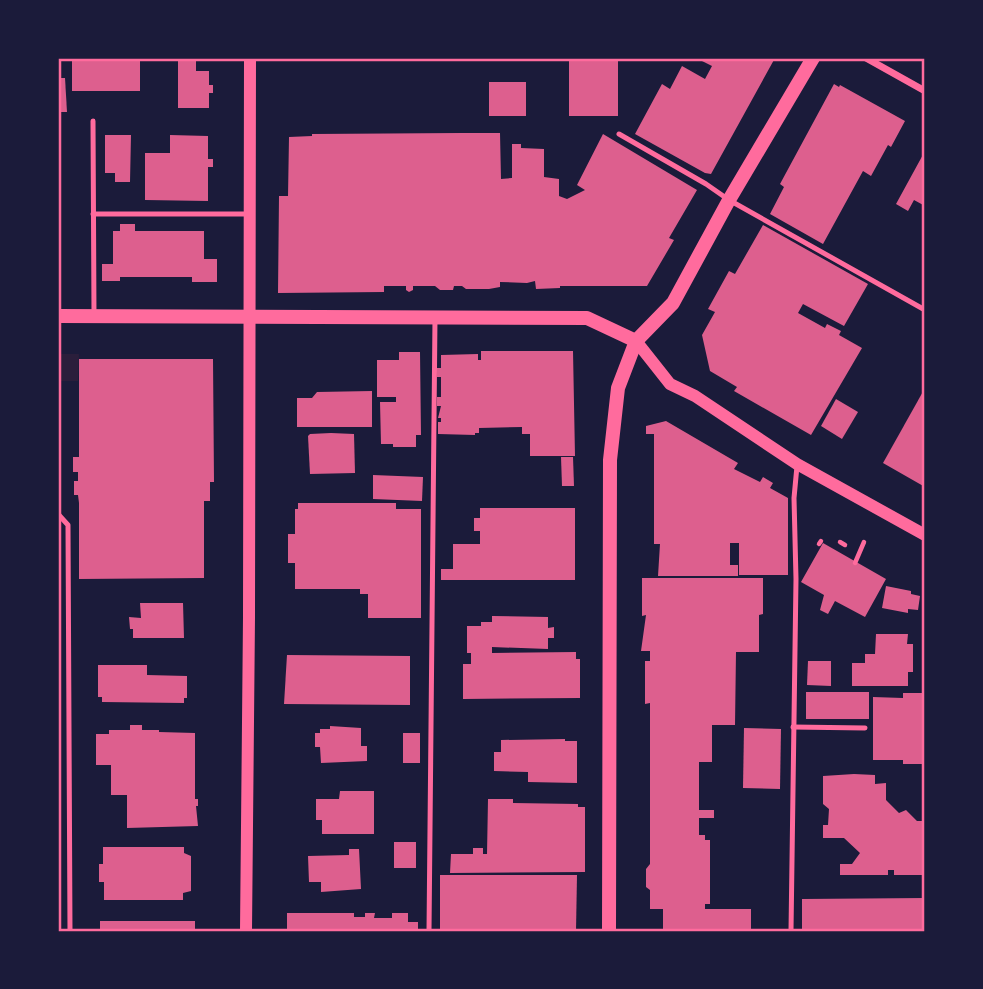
<svg xmlns="http://www.w3.org/2000/svg" width="983" height="989" viewBox="0 0 983 989" font-family="'Fira Sans',sans-serif">
<style>
.green{fill:#2a1e3b}
.building{fill:#dd5f8e}
.lines{fill:none;stroke-linecap:round;stroke-linejoin:round}
.path{stroke:#ff6b9d;stroke-width:4.5}
.service{stroke:#ff6b9d;stroke-width:5}
.minor{stroke:#ff6b9d;stroke-width:7}
.tertiary{stroke:#ff6b9d;stroke-width:12}
.secondary{stroke:#ff6b9d;stroke-width:14}
.neatline{fill:none;stroke:#ff6b9d;stroke-width:2.5}
</style>
<rect width="100%" height="100%" fill="#1b1b3a"/>
<path class="green" d="M58,354H79L78,381H58Z"/>
<g class="building">
<rect x="72" y="58" width="68" height="33"/>
<rect x="569" y="58" width="49" height="58"/>
<path d="M696,58H775L711,174L705,173L635,134L662,84L670,89L682,66L705,79L712,66Z"/>
<path d="M178,61H196V71H209V85H213V93H209V108H178Z"/>
<path d="M58,78H65L67,112H58Z"/>
<rect x="489" y="82" width="37" height="34"/>
<path d="M834,84L839,87L840,85L905,121L891,147L888,145L871,176L863,171L823,244L770,214L784,187L780,184Z"/>
<path d="M461,133H500L501,179L512,178V144H521V148L544,149V177L559,179V196L567,199L585,190L577,185L603,134L697,190L669,238L674,240L647,286H560V288L536,289L535,281L527,283L500,282V287L489,289H466L462,286H454L453,290H440L435,286H413V290L409,292L406,290V286H384V292L278,293L279,196H288L289,137L312,136V134Z"/>
<path d="M105,135H131L130,182H115V173H105Z"/>
<path d="M170,135L208,136V159H213V167H208V201L145,200V153H170Z"/>
<path d="M925,151V206L914,200L908,211L896,204Z"/>
<path d="M120,224H135V231H204V259H217V282H192V277H120V281H102V264H113V231H120Z"/>
<path d="M763,225L868,284L844,326L803,304L798,313L825,328L827,324L841,331L839,335L862,348L811,435L734,391L737,387L710,371L702,335L715,312L708,309L729,271L735,274Z"/>
<path d="M481,351H573L575,456H530V434H522V427L479,428V433H475V435L438,434V422H441V418H438L441,406H437V397H441V377H437V368H441V355L478,354V360H481Z"/>
<path d="M399,352H420L421,435H416V447H393V444H381L380,402H396V397H377V360H399Z"/>
<path d="M79,359H213L214,482H210V501H204V578L79,579V503L78,495H74V481H78V472H73V457H79Z"/>
<path d="M925,388V487L883,463Z"/>
<path d="M372,391V427H297V398H312L317,392Z"/>
<path d="M836,399L858,412L842,439L821,426Z"/>
<path d="M666,421L738,463L734,469L760,482L763,477L773,483L770,488L788,498V575H739V543H730V565H738V576H658L660,544H654V434H646V426Z"/>
<path d="M331,433L354,434L355,473L310,474L308,436L310,434Z"/>
<path d="M561,457H573L574,486H562Z"/>
<path d="M373,475L423,477L422,501L373,499Z"/>
<path d="M298,503H396V509H421V618H368V594H360V589H295V563H288V534H295V509H298Z"/>
<path d="M480,508H575V580H441V569H453V544H480V531H474V518H480Z"/>
<path d="M823,543L886,579L865,617L835,601L828,614L820,610L824,595L801,582Z"/>
<path d="M642,578H763V614L759,615V652H736L735,725H712V762H699V810H714V818H699V835H705V840H710V904H705V909H751V931H663V909H650V890L646,887V869L650,864V703L645,704V661H650V651H641L646,615L642,616Z"/>
<path d="M886,586L911,591V594L920,596L918,610L908,609V613L882,608Z"/>
<path d="M140,603H183L184,638H133V629H130L129,617L141,618Z"/>
<path d="M492,616L548,617V628L554,627V638H548V649L492,647V653L576,652V659H580V698L463,699V664H471V653H467V626H481V622H492Z"/>
<path d="M876,634H908L907,644H913V672H908V686H852V663H865V654H875Z"/>
<path d="M287,655L410,656V705L284,704Z"/>
<path d="M808,661H831V686L807,685Z"/>
<path d="M98,665H147V675L187,676V698H184V703L102,702V697H98Z"/>
<rect x="806" y="692" width="63" height="27"/>
<path d="M903,693H925V764H903V760H873V697L903,698Z"/>
<path d="M130,725H142V730H159V732L195,733V799H198V806H196L198,826L127,828V795H111V765H96V734H109V730H130Z"/>
<path d="M330,726L361,728V746H367V761L321,763L320,747H315V733H320V729H330Z"/>
<path d="M744,728L781,729L780,789L743,788Z"/>
<rect x="403" y="733" width="17" height="30"/>
<path d="M565,739V741H577V783L528,782V772L494,771V752H501V740Z"/>
<path d="M854,774L875,775V784L886,783V800L899,813L906,810L917,821H925L924,875H894V870H888V875H840V864H852L860,853L844,838H823V825H828L829,809L823,804V776Z"/>
<path d="M340,791H374V834H322V820H316V799H339Z"/>
<path d="M488,799H513V803L578,804V807H585V872L450,873L451,854H473V848H483V854H487Z"/>
<rect x="394" y="842" width="22" height="26"/>
<path d="M103,847H184V853L191,856V891L183,893V900H104V882H99V864H103Z"/>
<path d="M349,849H359L361,889L321,892V882H309L308,856L349,855Z"/>
<path d="M440,875H577L576,931H440Z"/>
<path d="M925,898V931H802V899Z"/>
<path d="M287,913H354V917H365V913H375L374,918H392V913H408V922H418V931H287Z"/>
<rect x="100" y="921" width="95" height="10"/>
</g>
<g class="lines">
<g class="path">
<path d="M840,542L845,545"/>
<path d="M819,544L821,541"/>
<path d="M855,563L864,542"/>
</g>
<g class="service">
<path d="M93,121L94,314"/>
<path d="M619,134L706,184L729,200L925,310"/>
<path d="M93,214H250"/>
<path d="M58,514L68,525L70,931"/>
<path d="M793,727L865,728"/>
<path d="M429,931L435,318"/>
<path d="M791,931L796,579L794,498L797,466"/>
</g>
<path class="minor" d="M866,58L925,91"/>
<g class="tertiary">
<path d="M636,341L670,384L695,396L797,464L925,535"/>
<path d="M246,931L249,617L250,58"/>
</g>
<g class="secondary">
<path d="M58,316L587,318L636,341"/>
<path d="M609,931L610,460L618,388L636,341L673,303L729,200L813,58"/>
</g>
</g>
<rect width="983" height="989" fill="none" stroke="#1b1b3a" stroke-width="119"/>
<rect x="60" y="60" width="863" height="870" class="neatline"/>
</svg>
